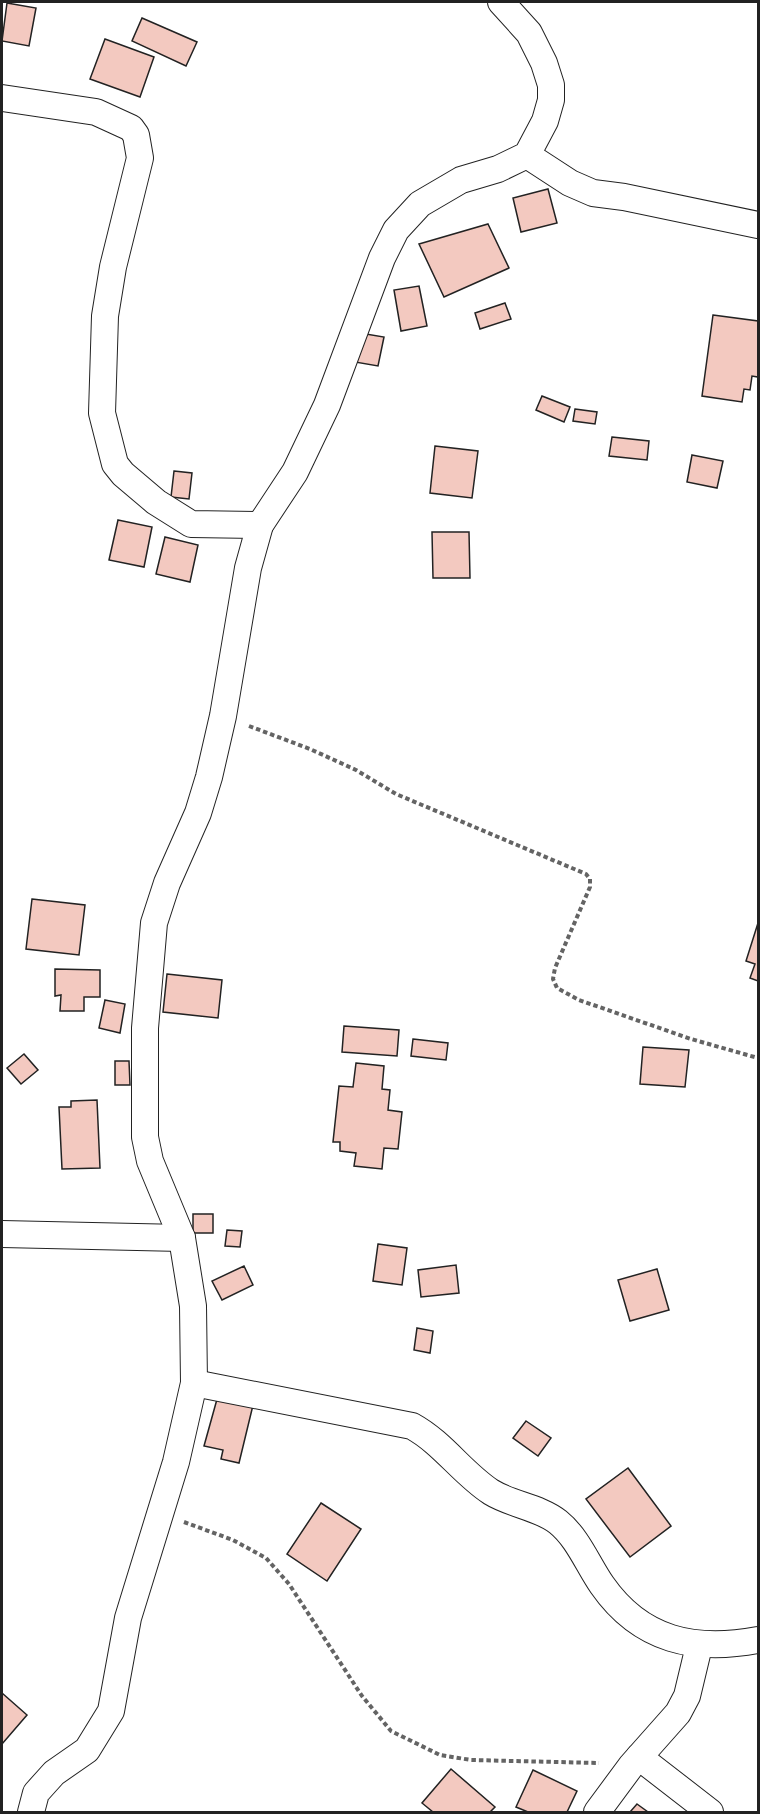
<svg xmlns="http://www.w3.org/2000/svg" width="760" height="1814" viewBox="0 0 760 1814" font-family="'Noto Sans',sans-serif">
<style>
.building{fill:#f3c9c0;stroke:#222;stroke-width:1.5}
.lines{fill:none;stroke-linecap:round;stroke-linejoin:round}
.street-casing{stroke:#222;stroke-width:28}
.path{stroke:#646464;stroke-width:4;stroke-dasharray:4.5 3;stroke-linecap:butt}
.street{stroke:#fff;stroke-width:26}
</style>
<rect width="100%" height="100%" fill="#fff"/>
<g class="building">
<path d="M7,3L36,8L29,46L2,41Z"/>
<path d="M142,18L197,42L186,66L132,41Z"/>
<path d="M105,39L154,57L140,97L90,79Z"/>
<path d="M548,189L557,223L521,232L513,198Z"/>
<path d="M488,224L509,268L444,297L419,244Z"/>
<path d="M419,286L427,326L401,331L394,290Z"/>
<path d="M505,303L511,319L480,329L475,313Z"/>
<path d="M713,315L758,321V377L752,376L750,390L744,389L742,402L702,396Z"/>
<path d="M354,332L384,337L378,366L349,361Z"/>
<path d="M542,396L570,407L564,422L536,410Z"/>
<path d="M575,409L597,412L595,424L573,421Z"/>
<path d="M612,437L649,441L647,460L609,456Z"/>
<path d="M435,446L478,451L472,498L430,493Z"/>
<path d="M692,455L723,461L717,488L687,482Z"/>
<path d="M174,471L192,473L189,499L171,497Z"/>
<path d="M118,520L152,527L144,567L109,560Z"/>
<path d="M432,532H469L470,578H433Z"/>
<path d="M165,537L198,545L190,582L156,574Z"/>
<path d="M32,899L85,905L79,955L26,949Z"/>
<path d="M758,923V981L750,978L755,964L746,961Z"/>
<path d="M55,969L100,970V997H84V1011H60L61,995L55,996Z"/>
<path d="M167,974L222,980L218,1018L163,1012Z"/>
<path d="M105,1000L125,1004L120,1033L99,1028Z"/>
<path d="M344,1026L399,1030L397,1056L342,1052Z"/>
<path d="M413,1039L448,1043L446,1060L411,1056Z"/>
<path d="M643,1047L689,1050L685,1087L640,1084Z"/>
<path d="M24,1054L38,1070L21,1084L7,1068Z"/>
<path d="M115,1061H129L130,1085H115Z"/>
<path d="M356,1063L384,1066L382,1089L390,1090L388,1110L402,1112L398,1149L384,1148L382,1169L354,1166L356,1153L340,1151V1142H333L339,1086L353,1087Z"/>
<path d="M97,1100L100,1168L62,1169L59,1107H71V1101Z"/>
<rect x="193" y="1214" width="20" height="19"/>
<path d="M227,1230L242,1231L240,1247L225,1246Z"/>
<path d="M378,1244L407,1248L402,1285L373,1281Z"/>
<path d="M456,1265L459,1293L421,1297L418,1270Z"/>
<path d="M244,1266L253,1285L222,1300L212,1281Z"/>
<path d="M657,1269L669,1310L630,1321L618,1280Z"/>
<path d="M417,1328L433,1331L430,1353L414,1350Z"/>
<path d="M219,1392L254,1401L239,1463L221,1459L223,1450L204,1446Z"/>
<path d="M526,1421L551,1438L538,1456L513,1438Z"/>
<path d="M628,1468L671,1526L630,1557L586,1499Z"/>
<path d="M321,1503L361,1529L327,1581L287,1554Z"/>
<path d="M2,1693L27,1715L2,1744Z"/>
<path d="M451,1769L495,1807L490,1812H433L422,1803Z"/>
<path d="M533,1770L577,1791L567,1812H528L516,1807Z"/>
<path d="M637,1804L648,1812H630Z"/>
</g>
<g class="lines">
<defs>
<g id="street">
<path d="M2,98L96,112L131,128L136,135L140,158L113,267L105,316L102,413L115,464L123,474L156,502L191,524L260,525"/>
<path d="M527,155L570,183L593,193L624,197L758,225"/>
<path d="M2,1234L182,1238"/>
<path d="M194,1383L412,1426C443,1443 462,1473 491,1492C512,1505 539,1507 558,1522C578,1538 588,1565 602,1585C641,1641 695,1652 758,1640"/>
<path d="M639,1757L710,1812"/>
<path d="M31,1812L36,1793L54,1773L87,1750L111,1711L128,1618L176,1462L194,1383L193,1306L182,1238L150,1161L145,1137V1028L154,923L167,883L198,813L209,777L223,716L248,568L260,525L295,472L327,405L382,258L396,230L420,204L461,180L498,169L527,155L545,121L551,100V85L544,63L529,33L501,2"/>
<path d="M597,1812L631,1766L678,1713L687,1696L699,1646"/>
</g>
</defs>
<use href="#street" class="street-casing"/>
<g class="path">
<path d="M249,726L310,749L356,770L396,794L586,874L590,879V887L555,968L553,979L557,988L579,1000L691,1039L758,1058"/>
<path d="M184,1522L233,1540L266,1558L289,1584L362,1696L391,1731L440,1755L471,1760L599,1763"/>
</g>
<use href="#street" class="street"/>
</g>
<rect width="760" height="1814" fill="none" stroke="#222222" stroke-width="6"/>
</svg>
